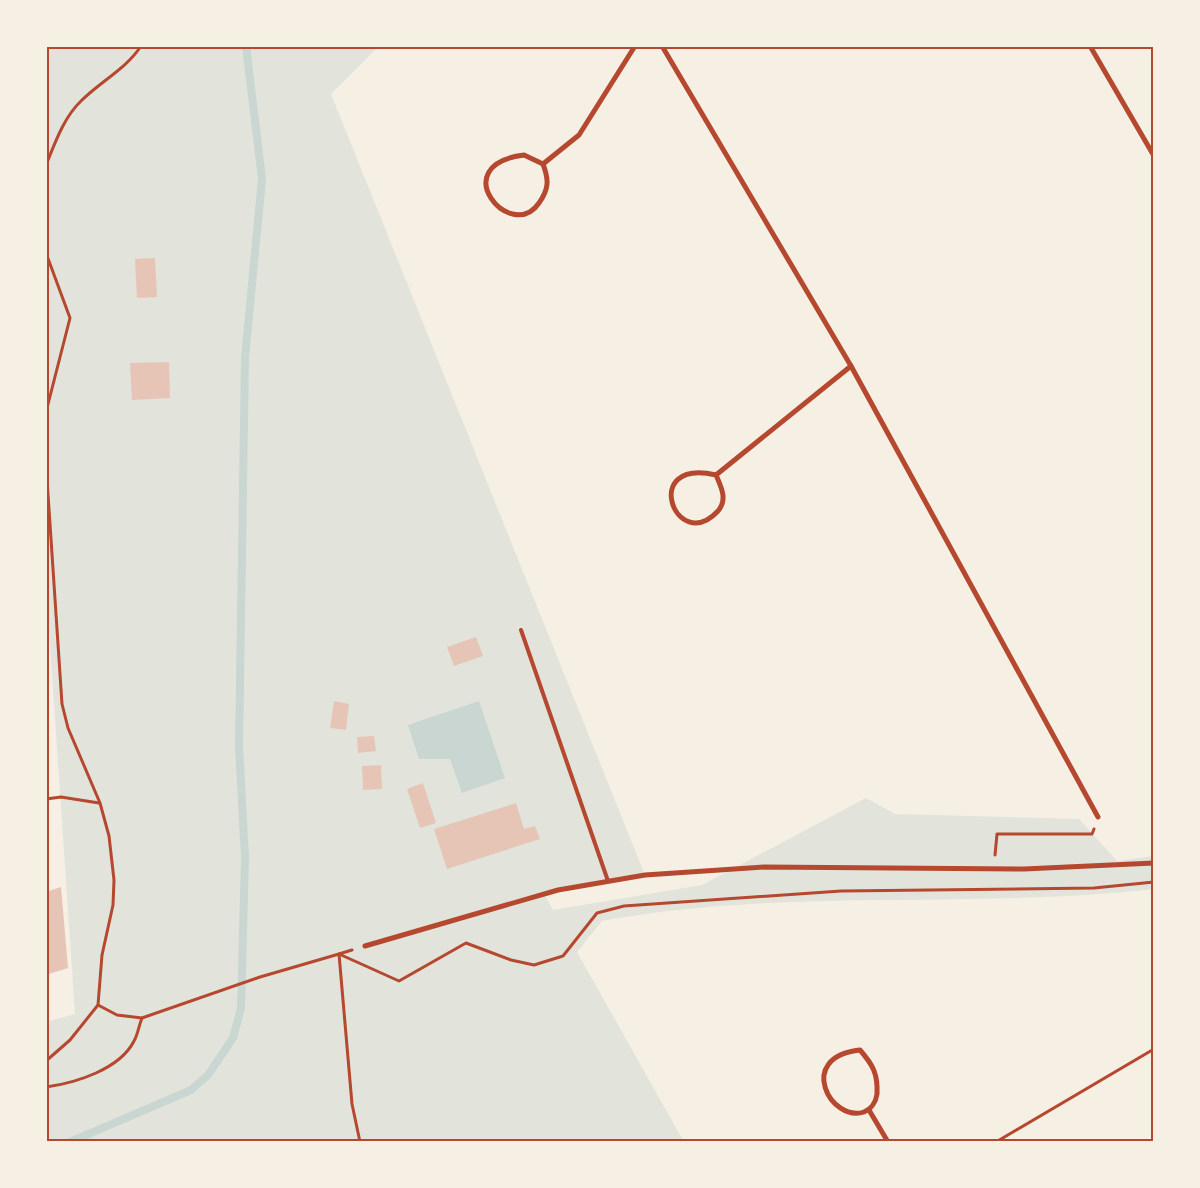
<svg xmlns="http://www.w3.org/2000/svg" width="1200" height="1188" viewBox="0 0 1200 1188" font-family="'Source Sans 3',sans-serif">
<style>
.green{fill:#e2e4dc}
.water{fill:#c9d6d2}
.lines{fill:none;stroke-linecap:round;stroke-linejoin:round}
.stream{stroke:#c9d6d2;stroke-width:8}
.building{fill:#e6c5b7}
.path{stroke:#b5482f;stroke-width:3}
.service{stroke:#b5482f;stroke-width:4}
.minor{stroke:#b5482f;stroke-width:5}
.neatline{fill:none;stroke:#b5482f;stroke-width:2}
</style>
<rect width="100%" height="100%" fill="#f6efe4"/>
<path class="green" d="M46,46H379L331,94L645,875L545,895L553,910L702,885L866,798L895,814L1079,819L1117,861L1154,856V889C971,910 784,887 602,921L577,952L684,1142H46V1022L75,1014L46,586Z"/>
<path class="water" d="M479,701L505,778L462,793L450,759H419L408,725Z"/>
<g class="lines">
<path class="stream" d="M70,1142L191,1090L208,1075L233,1038L241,1008L245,858L239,746L245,358L262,179L246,46"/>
</g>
<g class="building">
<path d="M155,258L157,297L137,298L135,259Z"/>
<path d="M169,362L170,398L132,400L130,363Z"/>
<path d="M476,637L483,656L454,666L447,647Z"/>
<path d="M334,701L349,704L346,730L330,728Z"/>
<path d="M374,736L376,751L358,753L357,737Z"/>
<path d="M381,765L382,789L363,790L362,766Z"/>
<path d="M423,783L436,823L420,828L407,789Z"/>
<path d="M516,803L524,829L535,826L540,839L447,869L434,829Z"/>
<path d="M61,887L68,968L46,975V892Z"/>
</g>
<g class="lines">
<g class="path">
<path d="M46,165C55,143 64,117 81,101C101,81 126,69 141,46"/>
<path d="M46,253L70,318L46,412"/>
<path d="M46,464L62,704L68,728L100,803L109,836L114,880L113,905L102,955L98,1005L117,1015L142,1018L260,977L339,954L399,981L466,943L511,960L534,965L563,956L597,913L624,906L841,891L1094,888L1154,882"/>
<path d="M46,799L61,797L99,803"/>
<path d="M995,855L997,834H1092L1094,829"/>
<path d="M352,950L339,954L352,1104L360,1142"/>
<path d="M46,1061L70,1040L98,1005"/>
<path d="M46,1087C76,1083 120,1069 134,1041C138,1034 139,1025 142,1018"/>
<path d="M996,1142L1154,1049"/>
</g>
<path class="service" d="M521,630L608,881"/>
<g class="minor">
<path d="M662,46L851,366L1098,817"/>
<path d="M1090,46L1154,156"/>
<path d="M524,155L543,164C549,180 549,189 539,203C511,244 444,165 524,155Z"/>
<path d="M543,164L579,135L635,46"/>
<path d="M716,475C639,457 676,556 718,511C728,499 721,487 716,475L851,366"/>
<path d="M365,946L558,890L645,875L764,867L1024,869L1154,863"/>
<path d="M860,1050C873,1065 878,1074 877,1094C876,1102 871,1109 864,1112C831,1123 795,1057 860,1050Z"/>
<path d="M869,1110L888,1142"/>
</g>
</g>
<rect width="1200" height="1188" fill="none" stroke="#f6efe4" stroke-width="95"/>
<rect x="48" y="48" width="1104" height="1092" class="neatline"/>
</svg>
